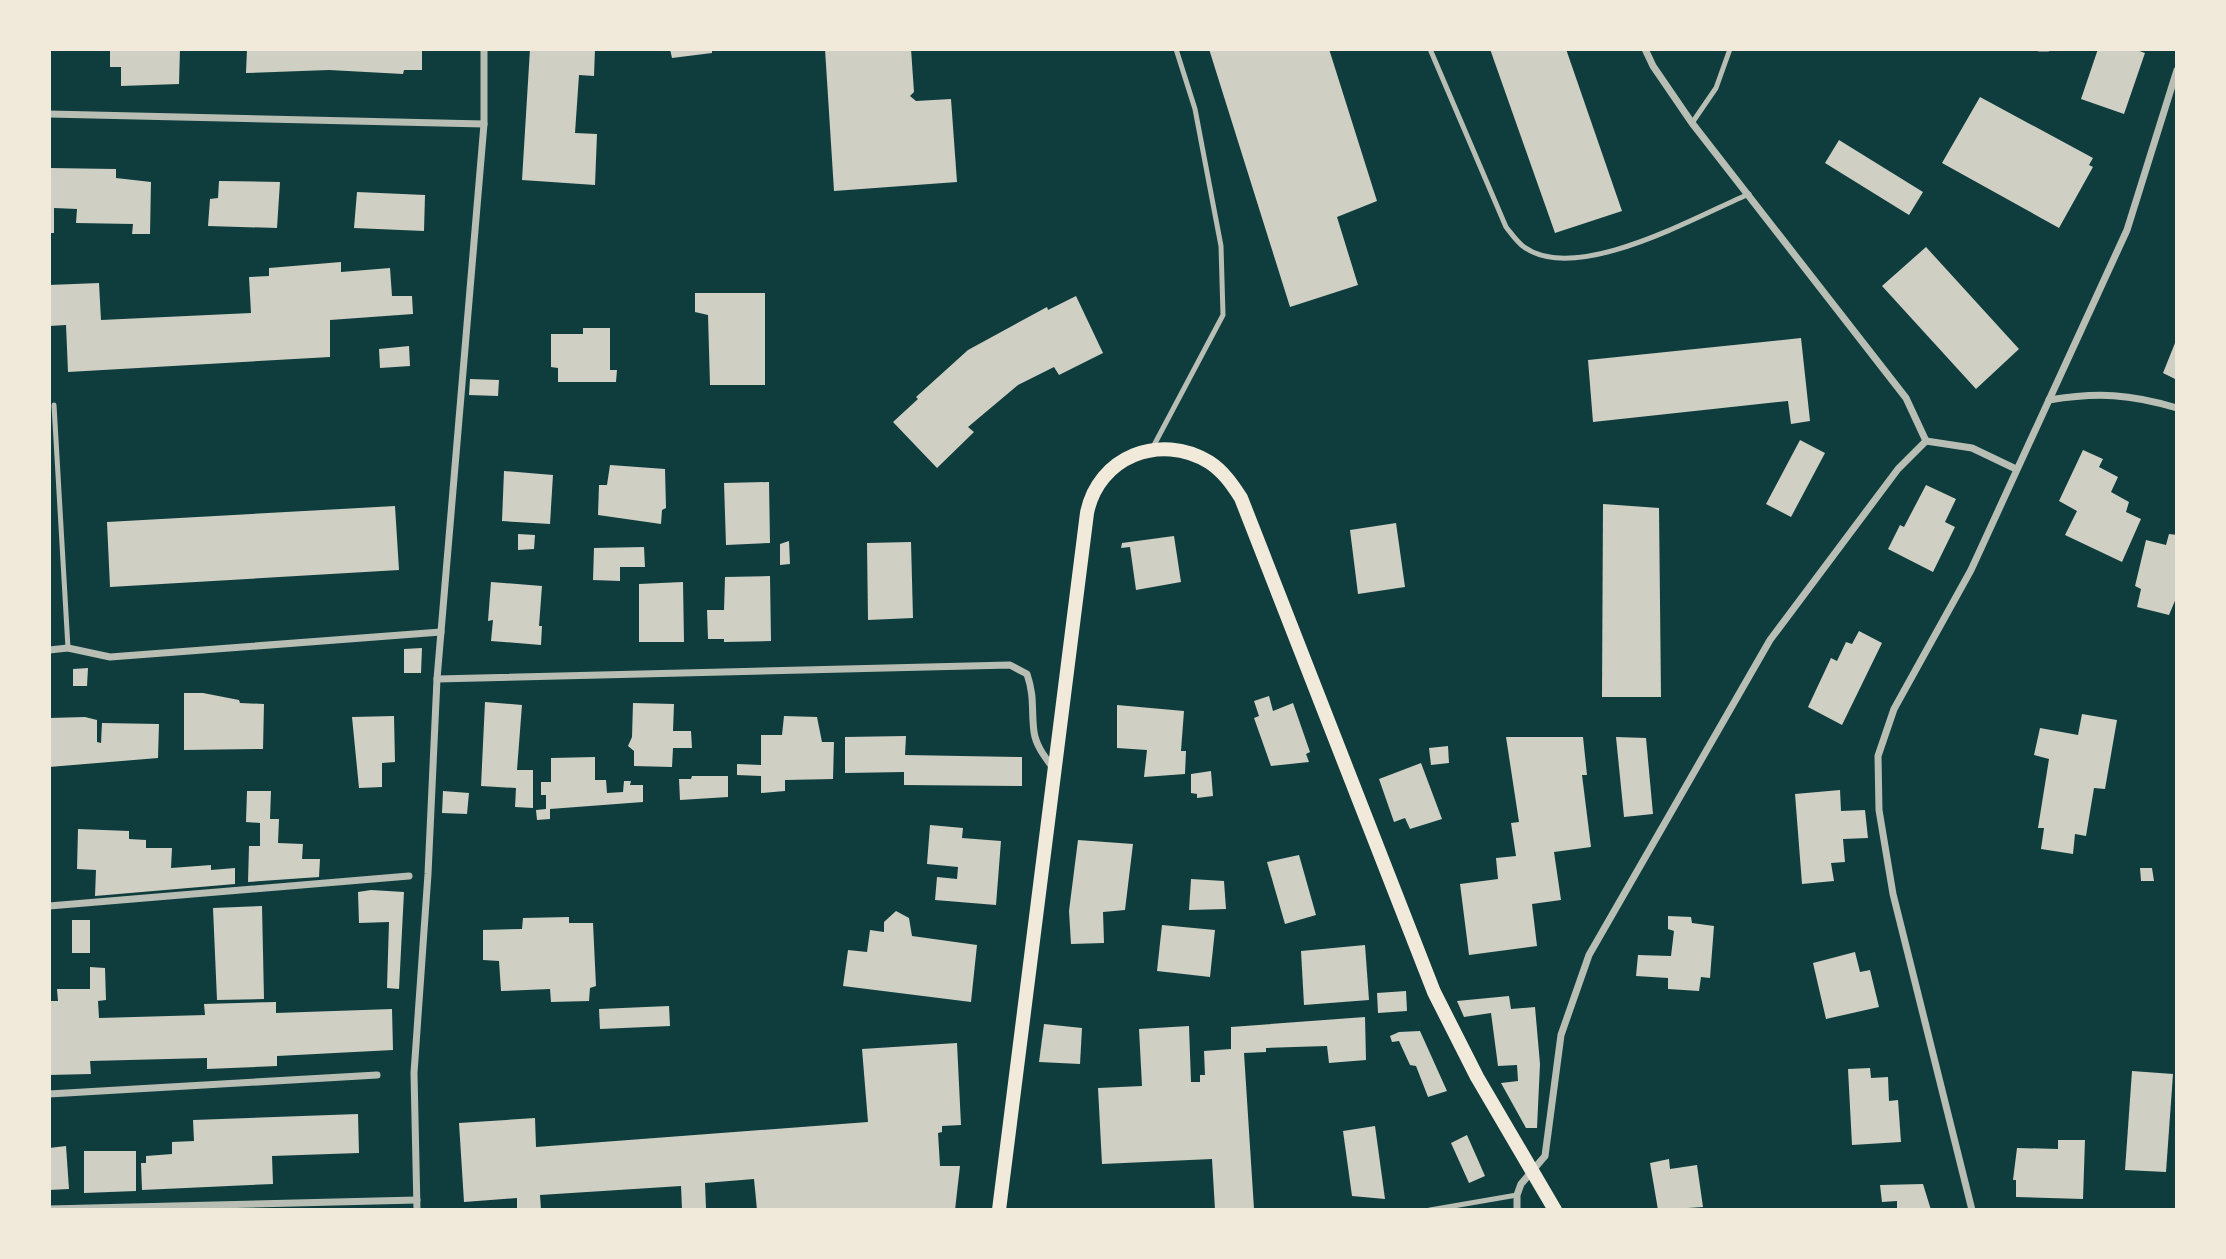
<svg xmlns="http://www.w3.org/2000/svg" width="2226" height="1259" viewBox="0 0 2226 1259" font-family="Montserrat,sans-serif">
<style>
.building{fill:#cfcfc3}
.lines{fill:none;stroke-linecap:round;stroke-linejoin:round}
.service{stroke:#b8beb3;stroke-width:5}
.minor{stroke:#b8beb3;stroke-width:7}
.secondary{stroke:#f1e9da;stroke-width:14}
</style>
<rect width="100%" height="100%" fill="#0f3d3e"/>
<g class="building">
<path d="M110,49H180L179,84L121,86V67H110Z"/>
<path d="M247,49H422V70H404L403,74L329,70L246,73Z"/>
<path d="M530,49H595L594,76L579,75L575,133L597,134L595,185L522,180Z"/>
<path d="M670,49H712V53L672,58Z"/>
<path d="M825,49H911L914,92L910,96L916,101L951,99L957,182L834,191Z"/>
<path d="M1209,49H1329L1377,201L1337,217L1358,285L1290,307Z"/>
<path d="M1490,49H1566L1622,211L1555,233Z"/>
<path d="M2098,49H2134L2145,53L2124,114L2081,99Z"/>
<path d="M1980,97L2093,158L2089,165L2093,167L2059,228L1942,163Z"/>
<path d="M1839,140L1923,192L1909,215L1825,163Z"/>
<path d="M49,168L116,169V178L151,182L150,234H132L133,224L76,223L77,209L54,208V233H49Z"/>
<path d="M219,181L280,182L277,228L208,226L210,199L218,198Z"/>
<path d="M357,192L425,195L424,231L354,228Z"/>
<path d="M1926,247L2019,349L1976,389L1882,286Z"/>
<path d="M341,262V272L390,268L392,296H412L413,314L330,320V357L68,372L66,325L49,326V285L99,283L101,320L251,313L249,277L269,276V268Z"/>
<path d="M695,293H765V385H710L708,315L695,312Z"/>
<path d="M1076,296L1103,353L1059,375L1054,367L1018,385L968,427L974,432L937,468L893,422L918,399L916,397L968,350L1047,307L1048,310Z"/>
<path d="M583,328H610V370H617L616,382H558V368L551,367V334H583Z"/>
<path d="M1801,338L1810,421L1791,424L1788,401L1593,422L1588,360Z"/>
<path d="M2177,338V380L2163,373Z"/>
<path d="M409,346L410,366L380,368L379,349Z"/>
<path d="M470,379L499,380L498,396L469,395Z"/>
<path d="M1800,440L1825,453L1791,517L1766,504Z"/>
<path d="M2083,450L2103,459L2099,467L2118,477L2111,492L2129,502L2126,512L2141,519L2122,562L2065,535L2077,511L2059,501Z"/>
<path d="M610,465L665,469L666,508L662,510L661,524L598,515L599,485H607Z"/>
<path d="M504,471L553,475L550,524L502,521Z"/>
<path d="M769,482L770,543L726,545L724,483Z"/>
<path d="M1926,485L1956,499L1945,522L1955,527L1933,572L1888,549L1900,525L1904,527Z"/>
<path d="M1603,504L1659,508L1661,697H1602Z"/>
<path d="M395,506L399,570L110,587L107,522Z"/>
<path d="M1396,523L1405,587L1358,594L1350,530Z"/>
<path d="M518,534L535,535L534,549L518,550Z"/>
<path d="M2169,534L2177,535V596L2169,615L2137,607L2141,589L2135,586L2146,540L2166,545Z"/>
<path d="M1174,536L1181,582L1136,590L1130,547L1121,548L1122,543Z"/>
<path d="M789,541L790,564L780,565V544Z"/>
<path d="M911,542L913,618L868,620L867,543Z"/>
<path d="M644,547L645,567H620V581L593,580L594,548Z"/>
<path d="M770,576L771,641L724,642V639H708L707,610H724L725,577Z"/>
<path d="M491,582L542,586L539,626H542L541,645L491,641L493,620L488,621Z"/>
<path d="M683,582L684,642H639V584Z"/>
<path d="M1859,631L1882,643L1842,725L1808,707L1831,658L1837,661L1846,642L1852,644Z"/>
<path d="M422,648L421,673H404V649Z"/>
<path d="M88,668L87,686H73V669Z"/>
<path d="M184,693H203L239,700L240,703L264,704L263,749L184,750Z"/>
<path d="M1269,696L1273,711L1293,703L1310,752L1306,754L1309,762L1271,766L1254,718L1259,716L1254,701Z"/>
<path d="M485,702L522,705L517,770H533V808L515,807L516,788L481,786Z"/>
<path d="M633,703L674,704L673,731H691L692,748H673L672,767L634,766V751L628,746L632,737Z"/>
<path d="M1117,705L1184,711L1181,751H1186L1185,774L1144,777L1147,750L1117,748Z"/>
<path d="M2082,714L2117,720L2105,789L2094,788L2086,836L2075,834L2073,854L2041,849L2044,828H2038L2049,759L2034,755L2040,728L2078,735Z"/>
<path d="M394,716L395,762L382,763V787L359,788L352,717Z"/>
<path d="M784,716L817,717L822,742H834L833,779L785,780V791L761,793V776L737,775V764L761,765V735H782Z"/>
<path d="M85,717L97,720V742L101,743L102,723L159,724L158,758L49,767V718Z"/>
<path d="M906,736L905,755L1022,757V786L904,785V772L845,773V737Z"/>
<path d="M1506,737H1583L1587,775H1582L1591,847L1554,852L1561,900L1532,904L1537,946L1469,955L1460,884L1498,879L1496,858L1516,856L1511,823L1519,822Z"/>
<path d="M1616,737L1646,738L1653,814L1624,817Z"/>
<path d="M1448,746L1449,763L1431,765L1429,748Z"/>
<path d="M595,757V780H606L607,793L623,792L624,781H631L630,785H643V802L550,809V819L537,820L536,810L546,809V795H541V782H551V758Z"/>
<path d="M1421,763L1442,819L1410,829L1405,818L1394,822L1379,779Z"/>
<path d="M1211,771L1213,796L1197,798V794L1191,793V774Z"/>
<path d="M692,776H728V797L680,800L679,779H691Z"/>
<path d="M1840,790L1841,811L1865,810L1868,838L1843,839L1845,862L1831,863L1834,881L1802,884L1795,794Z"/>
<path d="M247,791H271L270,819H279L278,843L303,844L302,859H320L319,877L248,882L249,846H260V823L246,822Z"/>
<path d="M443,791L469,793L467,814L442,813Z"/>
<path d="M930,825L963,828L962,838L1001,841L996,905L935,900L937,877L957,879L958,867L927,864Z"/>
<path d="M78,829L129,831V839L146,840V848H172L171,868L211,865V870L235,868V884L95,896L96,870L77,869Z"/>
<path d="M1078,840L1133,844L1125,910L1103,912L1104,943L1071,944L1069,911Z"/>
<path d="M1299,855L1316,915L1285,924L1267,862Z"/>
<path d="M2140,868H2152L2154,881H2141Z"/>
<path d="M1191,879L1224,881L1226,909L1189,910Z"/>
<path d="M371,890L404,892L399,989L387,988L389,922L359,923L358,892Z"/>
<path d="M262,906L264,999L217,1000L213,908Z"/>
<path d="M896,911L909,918L912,936L977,945L971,1002L843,986L848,950L867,952L870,930L884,932V922Z"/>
<path d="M1668,916L1691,917L1692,923L1714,926L1710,978L1701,977L1699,991L1668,989V978L1636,976L1638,955L1671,956L1674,931L1668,929Z"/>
<path d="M569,917V923H593L596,986L590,988L589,1001L551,1002L550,989L501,991L499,961L483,960V930L522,929L523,918Z"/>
<rect x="72" y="920" width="18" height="33"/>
<path d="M1162,925L1215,930L1210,977L1157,971Z"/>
<path d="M1365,945L1369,1000L1304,1005L1301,951Z"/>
<path d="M1855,952L1860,972L1870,970L1879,1007L1826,1019L1813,963Z"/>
<path d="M90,967L105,968L106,1000L98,1001L99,1018L205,1015L204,1004L276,1002V1013L392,1009L393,1050L277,1056V1066L207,1069V1058L90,1061L91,1074L49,1075V1001H58L57,989H90Z"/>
<path d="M1406,991L1407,1011L1378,1013L1377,993Z"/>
<path d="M1509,996L1511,1009L1535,1007L1540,1064L1537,1128H1526L1501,1083L1518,1081L1517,1065L1498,1066L1491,1013L1464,1017L1457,1001Z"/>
<path d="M669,1006L670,1026L600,1029L599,1009Z"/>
<path d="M1365,1017L1366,1060L1329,1063L1327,1046L1266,1048V1052L1244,1053L1254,1209L1215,1210L1212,1159L1102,1164L1098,1088L1142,1086L1139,1029L1189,1026L1191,1082H1200V1075H1205L1204,1051L1231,1049V1027Z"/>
<path d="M1044,1024L1082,1028L1080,1064L1039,1062Z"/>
<path d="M1420,1031L1447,1091L1428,1097L1416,1066L1410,1065L1399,1041L1392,1042L1390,1036L1399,1032Z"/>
<path d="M957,1043L961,1125L942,1126V1132L938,1133L940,1166H960L955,1210H757L754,1179L705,1183L706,1208L682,1209L681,1186L540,1195L541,1210H517V1198L464,1202L459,1123L535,1118L536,1147L868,1122L862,1049Z"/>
<path d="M1870,1068L1871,1078L1888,1077L1889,1101L1898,1100L1901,1142L1852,1145L1848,1069Z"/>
<path d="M2132,1071L2173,1074L2166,1172L2125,1170Z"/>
<path d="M358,1114L359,1153L272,1156L273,1184L142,1190L141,1163H146V1156L172,1154V1142L194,1141L193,1120Z"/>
<path d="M1375,1126L1385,1199L1352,1196L1343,1131Z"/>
<path d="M1467,1135L1485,1176L1469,1183L1451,1143Z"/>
<path d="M2058,1140H2085L2083,1199L2016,1197V1180H2013L2017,1148L2058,1149Z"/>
<path d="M66,1146L69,1189L49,1190V1148Z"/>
<path d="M84,1151H136V1191L84,1193Z"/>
<path d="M1669,1159L1670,1169L1697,1165L1703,1207L1658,1210L1650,1163Z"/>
<path d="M1923,1184L1931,1210H1897V1201L1882,1202L1880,1185Z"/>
</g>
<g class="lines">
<g class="service">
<path d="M1430,49L1506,227C1511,233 1517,242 1524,247C1577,285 1697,216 1749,194"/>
<path d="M2039,49H2048"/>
<path d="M1692,123L1716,88L1730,49"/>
<path d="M54,405L68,648"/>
<path d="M1153,447L1223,315L1221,246L1195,109L1176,49"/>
<path d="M1430,1210L1517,1195"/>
</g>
<g class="minor">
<path d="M1645,49L1653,66L1692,123L1906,398L1926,441"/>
<path d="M49,114L484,124"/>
<path d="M2049,400C2098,392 2130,394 2177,408"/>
<path d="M1926,441L1972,448L2016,469"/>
<path d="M49,650L68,648L110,657L441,632"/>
<path d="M437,679L1010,665L1027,674C1035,698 1031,709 1034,732C1036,746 1045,757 1053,768"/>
<path d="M49,906L409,876"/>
<path d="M49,1094L377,1075"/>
<path d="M49,1209L417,1200"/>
<path d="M417,1210L414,1073L428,874L437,679L484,124V49"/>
<path d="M1517,1210V1195L1521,1184L1545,1156L1561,1035L1589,955L1770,640L1898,469L1926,441"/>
<path d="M1972,1210L1893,894L1879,810L1878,756L1894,709L1971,570L2127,230L2177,70"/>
</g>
<path class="secondary" d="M999,1210L1087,513C1098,457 1160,432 1209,462C1223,471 1232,484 1241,498L1434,992L1477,1077L1555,1210"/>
</g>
<rect width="2226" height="1259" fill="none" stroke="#f1e9da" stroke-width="102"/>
</svg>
